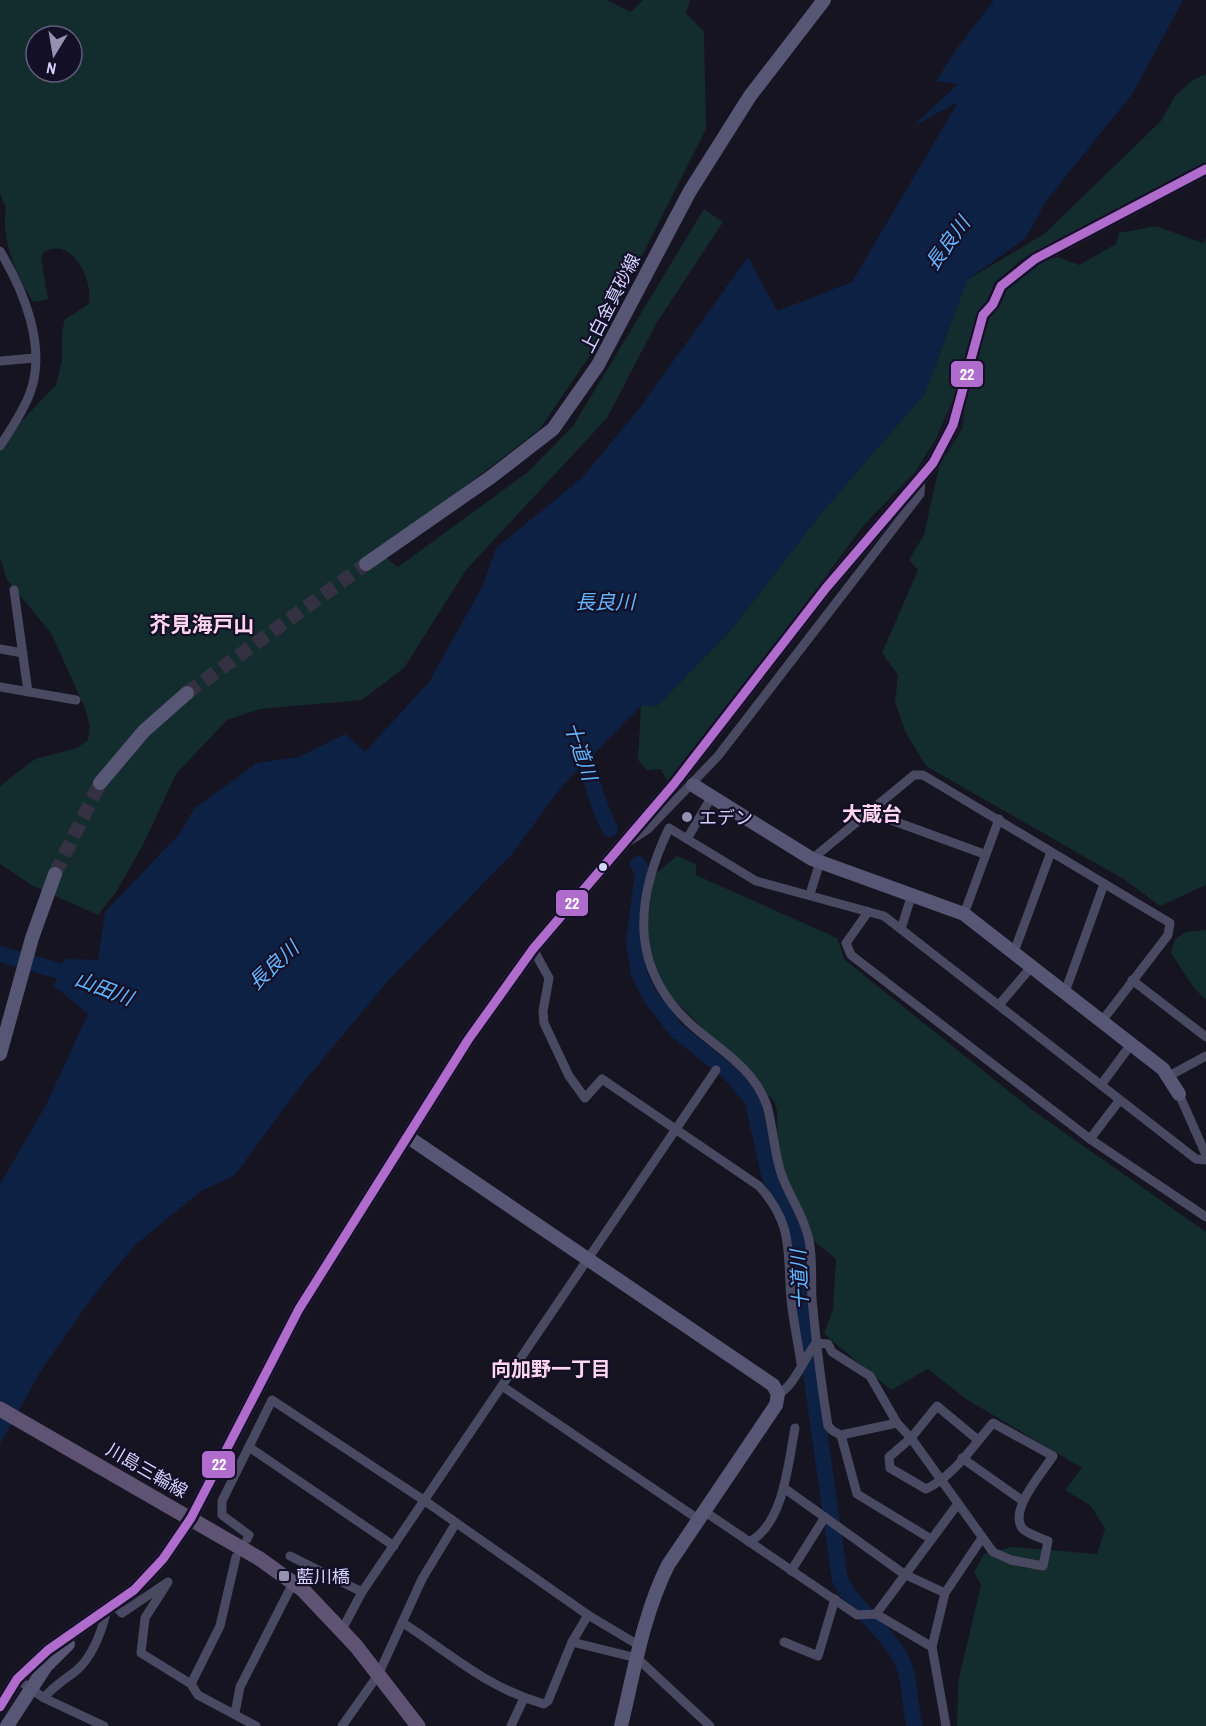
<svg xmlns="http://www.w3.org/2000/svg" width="1206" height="1726" viewBox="0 0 1206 1726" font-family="'Archivo Narrow','Noto Sans JP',sans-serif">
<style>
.green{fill:#132c2d;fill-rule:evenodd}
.water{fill:#0d2144}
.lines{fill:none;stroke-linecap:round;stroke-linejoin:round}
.river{stroke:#0d2144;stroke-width:16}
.secondary-tunnel{stroke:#333142;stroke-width:14;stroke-dasharray:14 7;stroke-linecap:butt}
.street{stroke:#4a4962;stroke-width:9}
.secondary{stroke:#575674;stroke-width:14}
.primary{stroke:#5e5373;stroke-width:15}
.bus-1-casing{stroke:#130f26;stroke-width:14}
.bus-1{stroke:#b06ccc;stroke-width:9}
.poi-dot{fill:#9591b1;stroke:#130f26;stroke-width:2}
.bus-dot{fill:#d9d4ff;stroke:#130f26;stroke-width:2}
.labels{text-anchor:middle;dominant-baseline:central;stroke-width:4.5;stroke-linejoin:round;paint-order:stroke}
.street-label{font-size:18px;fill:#d9d4ff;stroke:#130f26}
.poi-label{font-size:18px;fill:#d9d4ff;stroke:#130f26;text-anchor:start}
.water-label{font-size:20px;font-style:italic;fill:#62b6ff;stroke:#130f26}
.neighbourhood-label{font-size:20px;font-weight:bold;fill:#ffd6f0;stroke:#130f26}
.quarter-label{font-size:21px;font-weight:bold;fill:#ffd6f0;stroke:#130f26}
.line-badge{stroke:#130f26;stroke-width:2}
.badge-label{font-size:16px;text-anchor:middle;font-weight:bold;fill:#fff}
</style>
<rect width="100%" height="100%" fill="#161421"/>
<g class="green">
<path d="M0,0H607L631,12L643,0H690L686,13L704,32L706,129L597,345L540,429L446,501L384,556L398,567L528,472L573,426L704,209L723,222L656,324L607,418L466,570L404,668L362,700L260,709L227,720L176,774L143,845L116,892L98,915L33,886L0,864V786L35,759L77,748L88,740L90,727L85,708L51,633L7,580L0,557V449L11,432L56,385L62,360V332L65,319L89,304C93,280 73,236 44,252L41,258L48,299L33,302C17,275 0,240 6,208L0,194ZM36,36H72V72H36Z"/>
<path d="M1206,74V165L1021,260L995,284L975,322L957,390L936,439L915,472L864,525L769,652L667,781L661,769L647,770L638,760L641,706H657L730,631L823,511L925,393L967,280L1044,234L1161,121L1175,96L1193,80Z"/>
<path d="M1156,226L1203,243L1206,238V885L1160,906L1125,880L926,766L906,733L895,702L898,675L882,653L918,570L909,560L924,535L939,467L962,429L969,383L992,312L1007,285L1032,266L1058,257L1079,265L1116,244L1119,233Z"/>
<path d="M677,856L696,864V875L837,938L845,960L1031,1109L1206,1232V1726H957L958,1682L981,1585L974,1572L984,1554L1012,1547L1097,1554L1105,1529L1091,1506L1065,1490L1082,1468L966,1399L928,1369L891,1390L824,1334L833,1309L836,1259L809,1237L778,1173L777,1111L774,1101L658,983L644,941L655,874Z"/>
<path d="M1206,930V1000L1194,988L1171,953L1175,939L1186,932Z"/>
</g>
<path class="water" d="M994,0H1183L1133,93L1046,201L1026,238L967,280L925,393L823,511L730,631L657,706H641L562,786L512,854L386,983L298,1089L235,1175L201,1191L134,1246L94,1295L42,1369L0,1444V1184L46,1105L88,1014L54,986L64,959L98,960L105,912L180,833L194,809L257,763L299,757L345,734L365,752L429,682L482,587L496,548L582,478L639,409L748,257L777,311L852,282L958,102L912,127L958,84L936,81L955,51Z"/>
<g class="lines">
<g class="river">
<path d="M579,740C590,770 595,801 610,829"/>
<path d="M638,864L643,873L634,942L639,974L650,996L676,1030L731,1074L752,1099L770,1177L796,1238L800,1255L802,1329L812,1380L840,1580C855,1610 884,1628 900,1657C912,1678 908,1704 915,1726"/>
<path d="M0,954L80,977"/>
</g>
<g class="secondary-tunnel">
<path d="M993,304L1001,286L1035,259"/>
<path d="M187,693L366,564"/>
<path d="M55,874L100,783"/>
</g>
<g class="street">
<path d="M0,251C24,291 47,347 30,393C23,412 11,429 0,446"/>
<path d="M0,361L35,358"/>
<path d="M14,590L28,692"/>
<path d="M0,649L23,653"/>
<path d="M0,687L76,700"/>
<path d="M712,796L687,839L756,881L884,916L1196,1159L1206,1160"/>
<path d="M869,812L984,854"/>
<path d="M687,839L669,828C632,906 630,976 701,1033C727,1054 756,1073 767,1106C773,1128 774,1151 781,1173C789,1196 804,1216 809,1240C813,1259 811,1280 812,1299C816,1342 821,1384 828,1426L833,1431L841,1435L897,1423"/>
<path d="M631,840L648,829L718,756L920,494L921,477"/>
<path d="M812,859L914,775H923L1170,923L1168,935L1102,1021"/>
<path d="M810,894L820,862"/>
<path d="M868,912L846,943L851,955L1090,1139L1206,1217"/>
<path d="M964,914L999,819"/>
<path d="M901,929L912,894"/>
<path d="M533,949L549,978L543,1011L544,1023L569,1076L585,1098L602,1079L759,1186C794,1224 787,1252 791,1299C793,1320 798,1342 801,1363"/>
<path d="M1014,952L1051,852"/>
<path d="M1132,980L1206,1037"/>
<path d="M1065,992L1104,884"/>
<path d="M999,1005L1032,966"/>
<path d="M1169,1076L1206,1056"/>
<path d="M1101,1085L1132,1043"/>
<path d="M1179,1094L1206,1155"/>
<path d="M1090,1139L1119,1101"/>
<path d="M816,1343L828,1344L832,1352L870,1376L897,1423L911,1438L993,1552L1011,1560L1043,1566L1048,1541C1041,1538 1027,1534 1022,1528C1009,1509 1043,1472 1053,1456L993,1423C973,1446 954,1476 926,1489L890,1468L889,1457L911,1438L937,1406L978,1440"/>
<path d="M502,1386L698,1519"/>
<path d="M778,1394C793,1388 805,1357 816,1343"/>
<path d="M841,1435L857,1494L931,1539"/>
<path d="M249,1447L394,1546"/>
<path d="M962,1458L1023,1501"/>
<path d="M784,1488L904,1574L945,1593"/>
<path d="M704,1511L857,1615L876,1614L932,1647L946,1726"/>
<path d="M247,1539L249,1535L222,1515V1501L272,1400L425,1501L588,1615L640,1646"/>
<path d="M749,1542C784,1524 788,1463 795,1428"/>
<path d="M290,1556L362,1592"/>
<path d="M791,1571L825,1517"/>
<path d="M114,1605L122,1613L168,1582L145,1618L141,1653L191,1684L198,1695L256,1726"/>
<path d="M876,1614L957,1505"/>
<path d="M403,1623C451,1654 487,1688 544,1704L548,1701L572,1642L588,1615"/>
<path d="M340,1628L344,1626L362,1592L716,1070"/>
<path d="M572,1642L637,1658L710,1726"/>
<path d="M784,1642L818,1656L835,1599"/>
<path d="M932,1647L945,1593L982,1538"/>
<path d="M17,1679L44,1698L104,1726"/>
<path d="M191,1684L220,1626L236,1557"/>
<path d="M44,1698C53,1686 66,1679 77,1670C93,1656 102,1630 107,1610"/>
<path d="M235,1713L240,1687L293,1583"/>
<path d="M342,1726L378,1675L422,1579L456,1523"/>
<path d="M511,1726L524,1698"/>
</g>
<g class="secondary">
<path d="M1035,259L1206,169"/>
<path d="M366,564L491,477L553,429L598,365L690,191L750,96L824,0"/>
<path d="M100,783L144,731L187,693"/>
<path d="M693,785L812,859L964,914L1163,1069L1179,1094"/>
<path d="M0,1054L32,938L55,874"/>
<path d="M408,1137L773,1385L778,1394L776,1405L668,1565C643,1615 634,1672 621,1726"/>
<path d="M0,1707L17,1679L48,1650L134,1590L163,1559L191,1518L299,1309L468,1040L533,949L674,784L826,588L933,463L953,425L983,315L993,304"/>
<path d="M7,1726L46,1666L68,1644"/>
</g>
<path class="primary" d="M0,1409L260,1559L303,1590L356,1646L418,1726"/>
<defs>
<path id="bus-1" d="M0,1707L17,1679L48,1650L134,1590L163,1559L191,1518L299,1309L468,1040L533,949L674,784L826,588L933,463L953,425L983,315L993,304L1001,286L1035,259L1206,169"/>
</defs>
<use href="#bus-1" class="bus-1-casing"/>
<use href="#bus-1" class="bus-1"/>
</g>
<g class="poi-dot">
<circle cx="687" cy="817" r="6"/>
<rect x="278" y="1570" width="12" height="12" rx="3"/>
</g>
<circle class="bus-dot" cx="603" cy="867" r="5"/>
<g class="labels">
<g class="street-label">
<text transform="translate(610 303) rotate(-63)">上白金真砂線</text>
<text transform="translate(147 1470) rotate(30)">川島三輪線</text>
</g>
<g class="poi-label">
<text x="699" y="817">エデン</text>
<text x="296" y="1576">藍川橋</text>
</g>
<g class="water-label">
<text transform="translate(947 243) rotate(-54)">長良川</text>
<text x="605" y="601">長良川</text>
<text transform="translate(581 751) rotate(71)">十道川</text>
<text transform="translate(273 965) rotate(-43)">長良川</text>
<text transform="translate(104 988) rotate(21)">山田川</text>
<text transform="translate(799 1280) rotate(-93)">十道川</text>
</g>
<g class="neighbourhood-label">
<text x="872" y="813">大蔵台</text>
<text x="551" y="1368">向加野一丁目</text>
</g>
<g class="quarter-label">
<text x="202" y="624">芥見海戸山</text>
</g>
</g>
<g class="line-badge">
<rect x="950" y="360" width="34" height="28" rx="6" fill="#b06ccc"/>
<rect x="555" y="889" width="34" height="28" rx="6" fill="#b06ccc"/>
<rect x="201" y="1450" width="35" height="29" rx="6" fill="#b06ccc"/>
</g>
<g class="badge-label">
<text x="967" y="380">22</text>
<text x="572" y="909">22</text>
<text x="219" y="1470">22</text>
</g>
<g transform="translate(54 54) rotate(191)"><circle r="28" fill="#130f26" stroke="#625e7d" stroke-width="1.5"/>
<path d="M0-4.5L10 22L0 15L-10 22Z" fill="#9591b1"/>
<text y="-9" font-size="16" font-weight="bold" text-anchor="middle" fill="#d9d4ff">N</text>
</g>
</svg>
